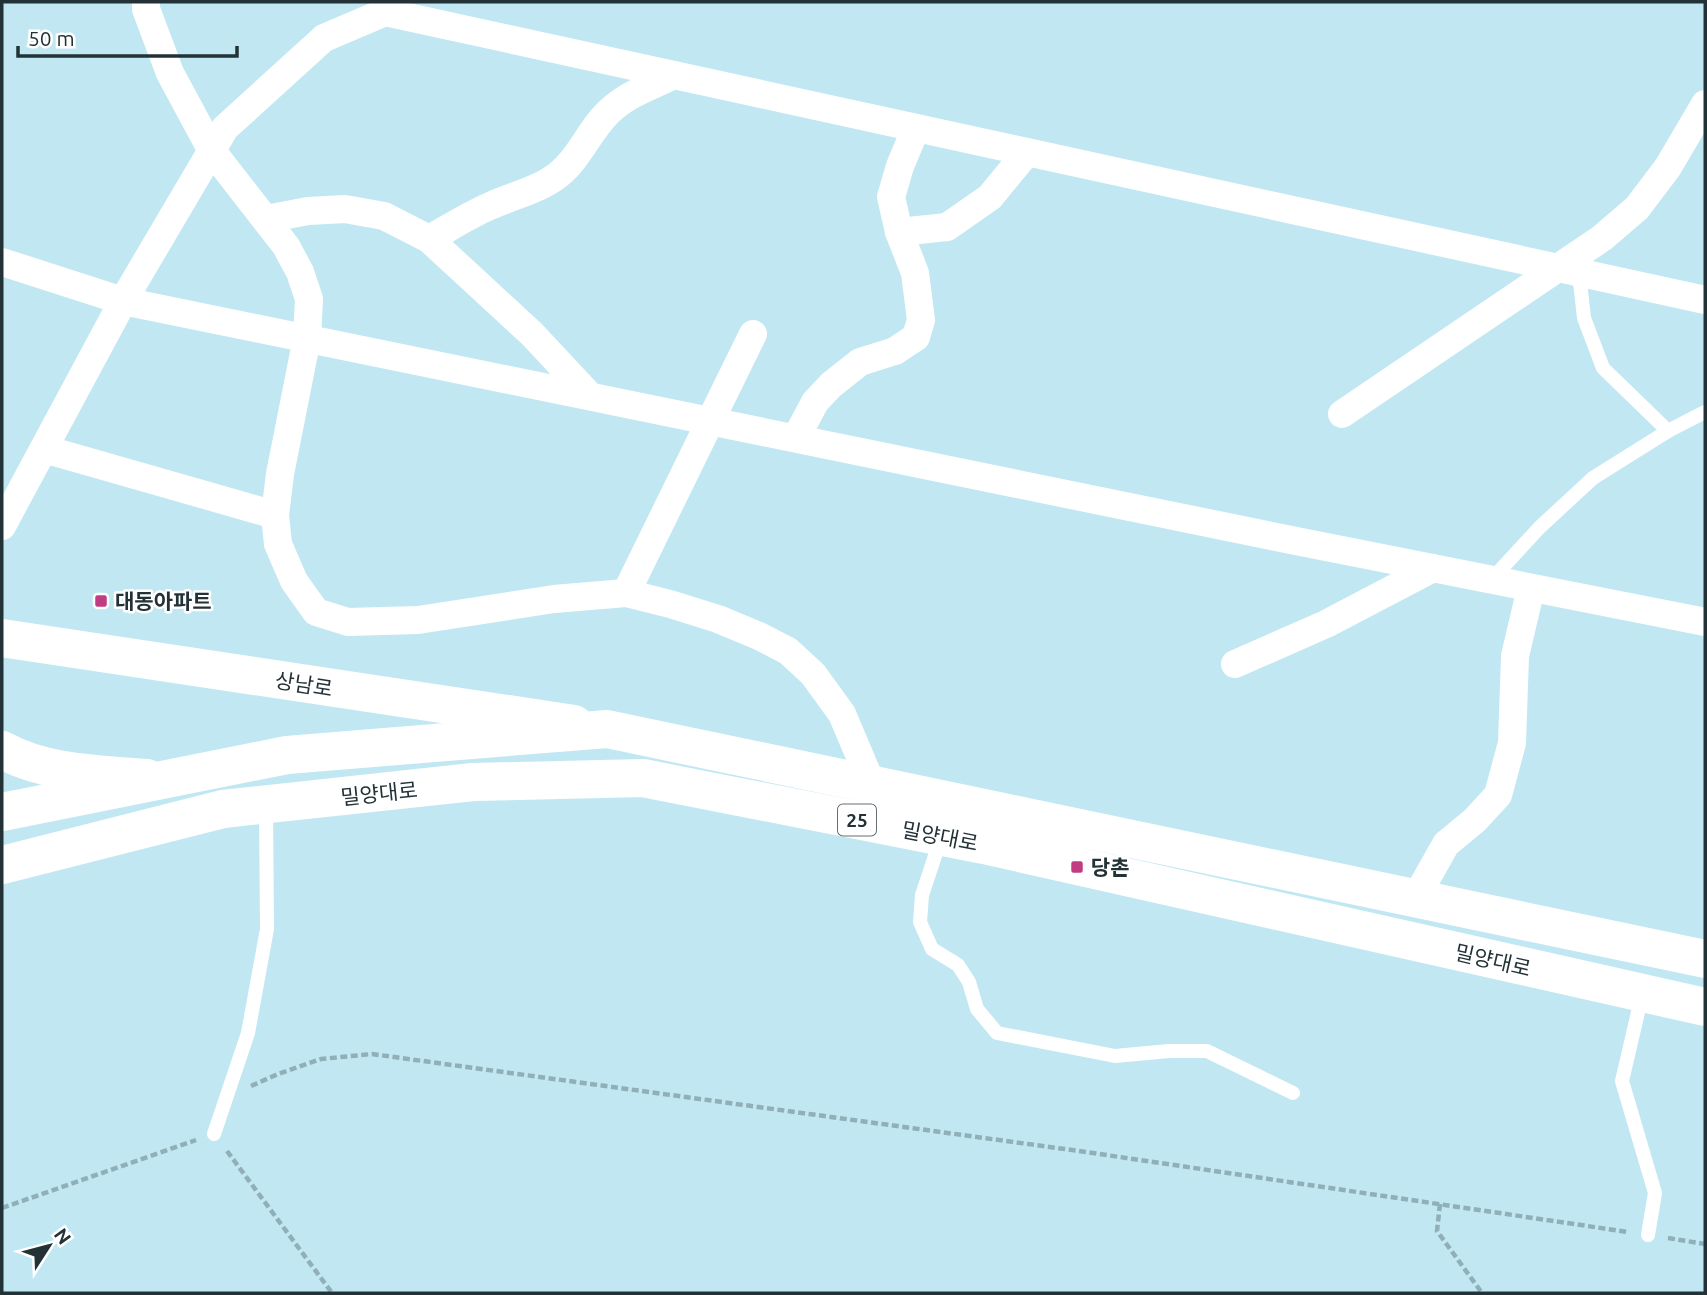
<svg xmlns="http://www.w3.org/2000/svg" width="1707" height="1295" viewBox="0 0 1707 1295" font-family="Ubuntu,'Noto Sans KR',sans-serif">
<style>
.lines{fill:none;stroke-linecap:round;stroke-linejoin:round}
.path{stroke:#90afb8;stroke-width:4.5;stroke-dasharray:7 3.5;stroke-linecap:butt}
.lane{stroke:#fff;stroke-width:14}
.street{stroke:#fff;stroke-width:28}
.secondary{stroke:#fff;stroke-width:38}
.primary{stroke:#fff;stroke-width:38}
.poi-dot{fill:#c13c80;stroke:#fff;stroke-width:2.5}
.labels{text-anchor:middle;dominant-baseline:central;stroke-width:5;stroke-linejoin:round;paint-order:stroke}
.shield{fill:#fff;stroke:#657072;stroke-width:2}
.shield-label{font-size:19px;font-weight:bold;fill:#233236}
.poi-label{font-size:21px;font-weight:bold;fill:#233236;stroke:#fff;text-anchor:start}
.street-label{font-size:21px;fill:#233236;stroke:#fff}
</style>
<rect width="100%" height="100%" fill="#c1e8f2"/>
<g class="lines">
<g class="path">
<path d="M251,1086L278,1074L321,1059L372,1054L1079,1151L1628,1232"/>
<path d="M227,1151L332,1293"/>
<path d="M1440,1204L1437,1231L1482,1293"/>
<path d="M2,1208L196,1140"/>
<path d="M1668,1238L1705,1244"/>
</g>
<g class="lane">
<path d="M1579,273L1584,318L1603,368L1668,431"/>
<path d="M1491,580L1540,527L1593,478L1668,431L1705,412"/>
<path d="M941,838L922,895L920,922L932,949L958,965L969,982L977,1009L997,1033L1115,1056L1169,1051H1207L1293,1093"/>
<path d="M1642,995L1622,1081L1655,1193L1648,1235"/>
<path d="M214,1134L248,1033L267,929L266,806"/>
</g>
<g class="street">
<path d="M146,2V9L170,73L212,151L286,246L300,272L309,299L307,338L280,474L275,515L278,544L294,581L316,612L348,622L418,620L554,599L626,593L753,334"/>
<path d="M266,219L308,211L345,209L384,216L429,239L532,334L590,396"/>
<path d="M899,232L947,227L990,197L1027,152"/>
<path d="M429,239C449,228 469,215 490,206C512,196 539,190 558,175C581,157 591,126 613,108C630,93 654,85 674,75"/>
<path d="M2,262L123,301L225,128L324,38L385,12L1705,300"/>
<path d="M1342,414L1602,238L1637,208L1668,167L1705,104"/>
<path d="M796,438L815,402L831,385L860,362L895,351L916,337L921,320L915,273L899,232L891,197L900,166L916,128"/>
<path d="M44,449L275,515"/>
<path d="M2,526L123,301L1296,541L1705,622"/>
<path d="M626,593L670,604L718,619L759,636L788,651L813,674L842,714L872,785"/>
<path d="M1235,664L1326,624L1433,568"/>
<path d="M1415,899L1446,844L1475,820L1498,795L1512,743L1515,656L1531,588"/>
</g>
<g class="secondary">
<path d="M2,638L574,724"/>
<path d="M2,750C46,774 98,774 147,778"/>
</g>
<g class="primary">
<path d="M2,812L287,755L607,729L1705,959"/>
<path d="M2,865L223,809L473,782L643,778L984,845L1705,1007"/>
</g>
</g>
<g class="poi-dot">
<rect x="94" y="594" width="14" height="14" rx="3.5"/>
<rect x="1070" y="860" width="14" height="14" rx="3.5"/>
</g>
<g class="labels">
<rect class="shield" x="838" y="804.5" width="38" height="31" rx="5"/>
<g class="shield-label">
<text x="857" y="820">25</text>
</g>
<g class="poi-label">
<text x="115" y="601">대동아파트</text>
<text x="1091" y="867">당촌</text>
</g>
<g class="street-label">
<text transform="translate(304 684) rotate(9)">상남로</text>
<text transform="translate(379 793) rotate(-6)">밀양대로</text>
<text transform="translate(940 836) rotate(11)">밀양대로</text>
<text transform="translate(1493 960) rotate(13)">밀양대로</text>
</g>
</g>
<rect width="1707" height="1295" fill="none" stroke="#233236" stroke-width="7"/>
<g transform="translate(49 1246) rotate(54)" stroke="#ffffff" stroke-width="5" paint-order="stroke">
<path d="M0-5L12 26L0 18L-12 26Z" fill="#233236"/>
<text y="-10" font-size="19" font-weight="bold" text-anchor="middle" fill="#233236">N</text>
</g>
<path d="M18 46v10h219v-10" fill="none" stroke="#233236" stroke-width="3.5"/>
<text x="28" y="46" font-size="21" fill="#233236" stroke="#ffffff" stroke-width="5" paint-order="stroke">50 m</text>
</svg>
